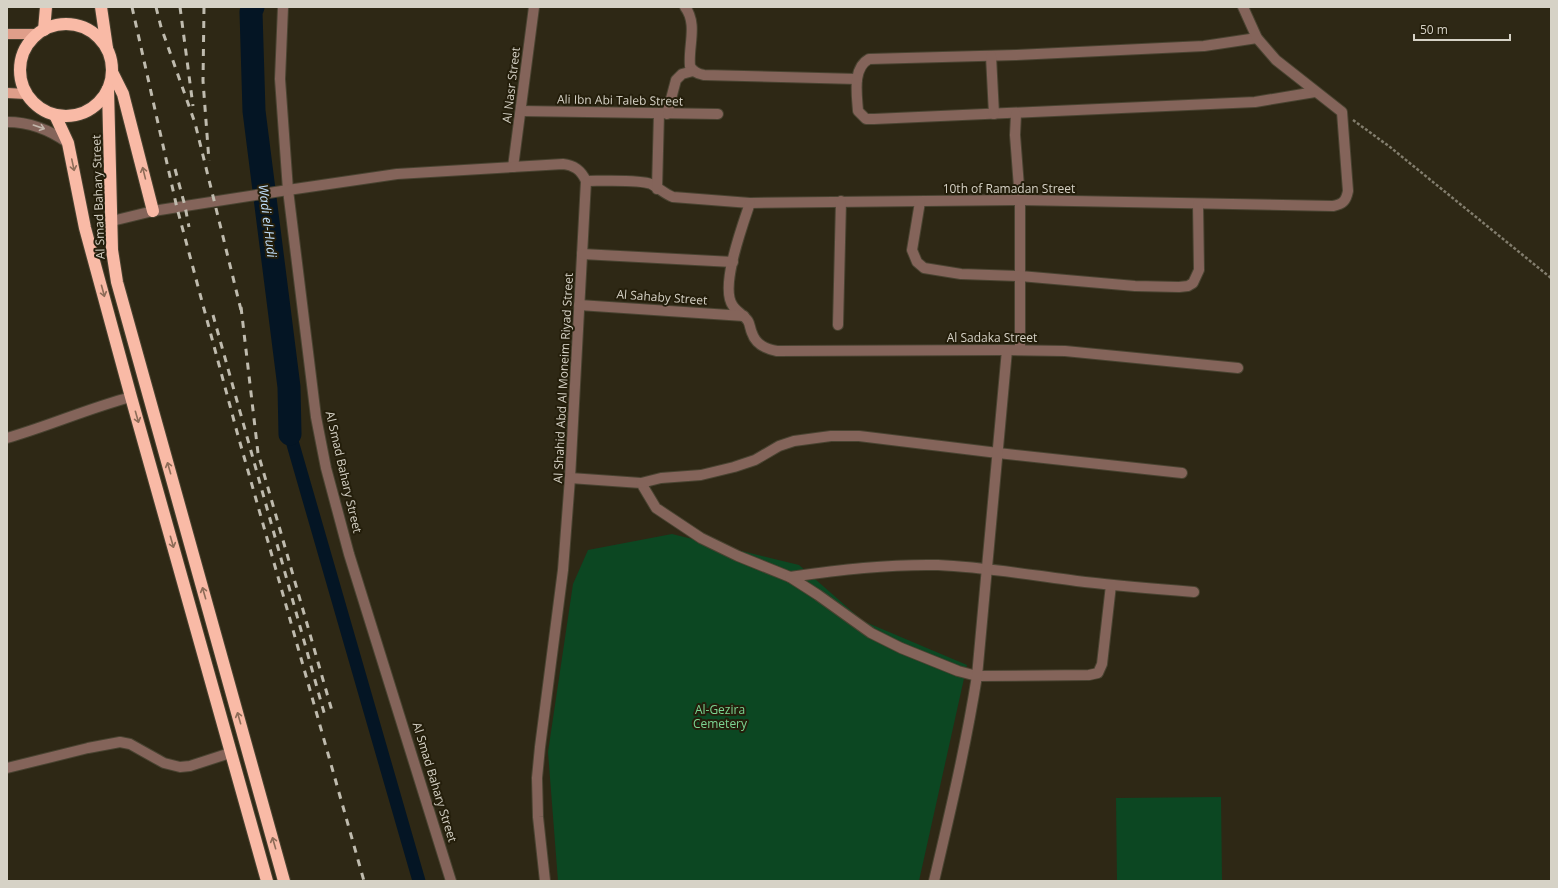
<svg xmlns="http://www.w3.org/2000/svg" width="1558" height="888" viewBox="0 0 1558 888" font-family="'Open Sans',sans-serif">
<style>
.green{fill:#0c4722}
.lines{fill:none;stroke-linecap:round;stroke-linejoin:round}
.canal{stroke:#041524;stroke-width:13}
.river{stroke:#041524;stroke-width:23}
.minor-casing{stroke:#494331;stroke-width:12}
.major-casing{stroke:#494331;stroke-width:12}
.highway-casing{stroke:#494331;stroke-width:14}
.path{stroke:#827d6d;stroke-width:2.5;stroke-dasharray:3 2;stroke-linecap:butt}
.minor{stroke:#84645a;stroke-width:10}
.major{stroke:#df9e8a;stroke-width:10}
.highway{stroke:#f9baa6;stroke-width:12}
.rail{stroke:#bfbbae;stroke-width:3;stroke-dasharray:7 7;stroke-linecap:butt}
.oneway{stroke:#c2b6ab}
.oneway2{stroke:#8e6c58}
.labels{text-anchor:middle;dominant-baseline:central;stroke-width:4;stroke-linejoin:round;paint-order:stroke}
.street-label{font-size:12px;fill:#d6d2c6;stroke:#241e0b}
.park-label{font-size:12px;fill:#7cd693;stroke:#241e0b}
.water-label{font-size:13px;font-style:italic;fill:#bfdefb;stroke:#241e0b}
</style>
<rect width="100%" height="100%" fill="#2e2815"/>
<g class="green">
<path d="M672,534L799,565L863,621L967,665L919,881H558L548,752L573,584L588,550Z"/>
<path d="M1221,797L1222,881H1117L1116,798Z"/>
</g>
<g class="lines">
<path class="canal" d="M290,434L419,881"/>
<path class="river" d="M253,7L251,12L254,111L289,387L290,434"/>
<defs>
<g id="minor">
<path d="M283,7L280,79L288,190L316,417L326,468L349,554L451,881"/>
<path d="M685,7C698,24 688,46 690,66C693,72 698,74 704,75L857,79"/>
<path d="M1257,38L1204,46L1016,55L869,59C852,68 857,95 858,111L866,119H874L1255,102L1315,92"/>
<path d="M991,56L994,114"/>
<path d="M521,111L718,114"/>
<path d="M667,114L676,80L682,74L693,71"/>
<path d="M1016,114L1015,135L1020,200V350"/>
<path d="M7,122C30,122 50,130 68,143"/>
<path d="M513,167L534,7"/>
<path d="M586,181C601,181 639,179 651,184C659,188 665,194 673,197L750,203L1020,200L1333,206C1343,204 1346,201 1348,191L1342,112L1276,60L1257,38L1243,7"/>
<path d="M657,189L659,113"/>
<path d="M920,202L912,250L917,262L924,268L961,274L1020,276L1135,286L1179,287L1188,286L1193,283L1199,270L1198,204"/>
<path d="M750,203C743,224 719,288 733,306C737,312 744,315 748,321C750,324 750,329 752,333C756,345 766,349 777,351L1007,350L1065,351L1238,368"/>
<path d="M112,221L153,211L288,190L397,174L563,164C574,165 581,170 586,181L570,478L563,570L540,747L537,778L538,817L545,881"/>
<path d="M582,254L733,262"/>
<path d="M579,305L744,316"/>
<path d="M838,325L841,201"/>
<path d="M7,438C49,426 89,408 131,397"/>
<path d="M570,478L641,483L656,508L701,538L738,556L790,577L818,595L871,633L901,648L958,671L977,676L1089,675L1098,673L1102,664L1111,585"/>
<path d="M641,483L661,478L701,475L734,467L755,460L779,446L794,441L831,436H859L998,453L1182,473"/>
<path d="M790,577C839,570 888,564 938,565C987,567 1036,576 1085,582C1121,586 1157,589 1194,592"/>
<path d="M7,768L88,748L120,742L130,744L164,763L180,767L190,766L230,753"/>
<path d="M934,881C950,813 966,745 977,676L1007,350"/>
</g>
<g id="major">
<path d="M7,34H38"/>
<path d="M7,93L26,94"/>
</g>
<g id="highway">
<path d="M101,7L107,48"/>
<circle cx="66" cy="70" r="46"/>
<path d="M44,30L46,7"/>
<path d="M112,72L123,94L153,211"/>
<path d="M108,89L112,250L117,282L284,881"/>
<path d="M55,115L68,143L85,228L131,397L267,881"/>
</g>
</defs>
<use href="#minor" class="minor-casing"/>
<use href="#major" class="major-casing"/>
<use href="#highway" class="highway-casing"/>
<path class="path" d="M1353,120L1390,147L1551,278"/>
<use href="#minor" class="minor"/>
<use href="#major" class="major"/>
<use href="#highway" class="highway"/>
<g class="rail">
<path d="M132,7L177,208L237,432L364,881"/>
<path d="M156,7L161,27L195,123L241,310"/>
<path d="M180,7L193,106"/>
<path d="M204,7L203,81L209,161"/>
<path d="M175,169L185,206L189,227"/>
<path d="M241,307L258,453L332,711"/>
<path d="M213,315L325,716"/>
</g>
</g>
<defs><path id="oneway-shaft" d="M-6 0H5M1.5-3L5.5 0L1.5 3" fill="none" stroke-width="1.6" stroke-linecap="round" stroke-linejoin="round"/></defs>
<use class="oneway" href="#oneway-shaft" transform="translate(39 127) rotate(19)"/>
<g class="oneway2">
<use href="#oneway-shaft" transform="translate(73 165) rotate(78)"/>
<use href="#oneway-shaft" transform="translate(144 173) rotate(-104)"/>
<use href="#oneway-shaft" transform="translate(103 291) rotate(75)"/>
<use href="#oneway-shaft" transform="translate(137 417) rotate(74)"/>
<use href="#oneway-shaft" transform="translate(169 468) rotate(-106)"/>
<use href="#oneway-shaft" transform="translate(172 542) rotate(74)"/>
<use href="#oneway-shaft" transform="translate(204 593) rotate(-106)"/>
<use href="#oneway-shaft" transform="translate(239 718) rotate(-106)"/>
<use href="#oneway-shaft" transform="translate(274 843) rotate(-106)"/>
</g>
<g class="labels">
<g class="street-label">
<text transform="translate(511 85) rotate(-83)">Al Nasr Street</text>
<text transform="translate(620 100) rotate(1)">Ali Ibn Abi Taleb Street</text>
<text x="1009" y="188">10th of Ramadan Street</text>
<text transform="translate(98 197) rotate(-92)">Al Smad Bahary Street</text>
<text transform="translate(662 297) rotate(4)">Al Sahaby Street</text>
<text x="992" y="337">Al Sadaka Street</text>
<text transform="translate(563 378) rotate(-87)">Al Shahid Abd Al Moneim Riyad Street</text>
<text transform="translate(344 472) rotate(77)">Al Smad Bahary Street</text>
<text transform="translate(435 782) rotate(73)">Al Smad Bahary Street</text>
</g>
<g class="park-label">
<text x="720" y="709">Al-Gezira<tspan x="720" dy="14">Cemetery</tspan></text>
</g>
<g class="water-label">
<text transform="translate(268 221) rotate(83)">Wadi el-Hudi</text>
</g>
</g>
<rect width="1558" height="888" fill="none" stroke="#d6d2c6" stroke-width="16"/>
<path d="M1414 34v6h96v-6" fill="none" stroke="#d6d2c6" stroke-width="2"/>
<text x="1420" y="34" font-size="12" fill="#d6d2c6" stroke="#241e0b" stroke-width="3" paint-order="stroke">50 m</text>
</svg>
